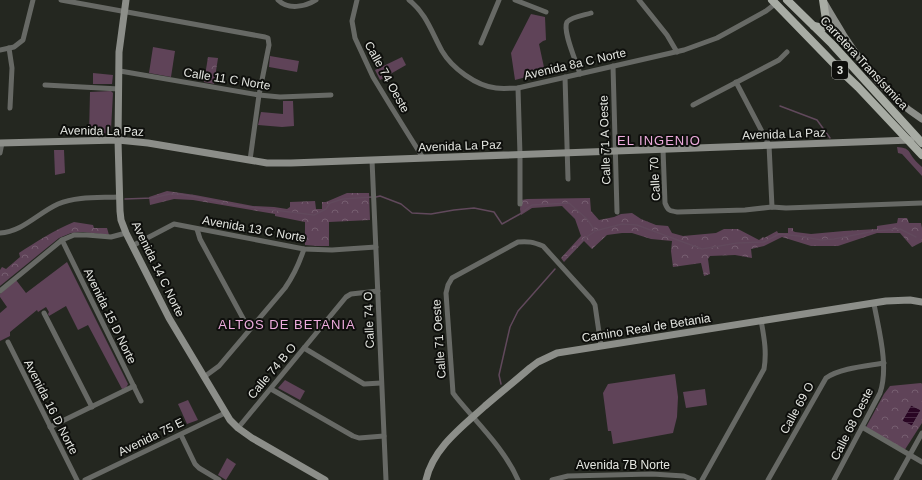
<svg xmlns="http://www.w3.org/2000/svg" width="922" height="480" viewBox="0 0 922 480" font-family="Arial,sans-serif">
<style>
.green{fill:#5f4358}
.forest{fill:url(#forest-crowns)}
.water{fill:url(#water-rules);stroke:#61495c}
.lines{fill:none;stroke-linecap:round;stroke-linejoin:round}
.stream{stroke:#61495c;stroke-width:1.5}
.street{stroke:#676965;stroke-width:5}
.secondary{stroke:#8c8e89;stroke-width:7}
.primary{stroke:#a8aca4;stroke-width:8}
.labels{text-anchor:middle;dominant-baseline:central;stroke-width:4;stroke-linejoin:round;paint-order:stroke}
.shield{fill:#0e0f0c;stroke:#a4a6a2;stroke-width:1}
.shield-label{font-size:11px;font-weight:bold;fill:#e5e7e2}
.street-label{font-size:12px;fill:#e5e7e2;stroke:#0e0f0c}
.neighbourhood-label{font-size:13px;letter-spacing:1px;fill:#edabdd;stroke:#0e0f0c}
</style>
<defs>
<pattern id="forest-crowns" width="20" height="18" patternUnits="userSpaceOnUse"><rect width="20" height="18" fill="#5f4358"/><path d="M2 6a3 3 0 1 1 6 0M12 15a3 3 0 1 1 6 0" fill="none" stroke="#765e70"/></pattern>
<pattern id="water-rules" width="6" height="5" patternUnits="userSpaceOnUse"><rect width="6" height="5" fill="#290523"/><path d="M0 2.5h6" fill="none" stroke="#482943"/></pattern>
</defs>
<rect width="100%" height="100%" fill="#242720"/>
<g class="green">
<path d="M531,14L545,17L546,40L543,41L539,44L545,72L515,80L511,53Z"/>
<path d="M153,47L175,51L171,77L149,73Z"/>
<path d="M270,56L299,61L297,72L269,67Z"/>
<path d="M402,57L406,65L380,80L375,70Z"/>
<path d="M93,73L113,75L112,84H93Z"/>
<path d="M111,91L113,93L111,130C105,136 97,135 89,135L90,92Z"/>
<path d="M283,101H293L294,126L282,127L258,125L261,112L283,114Z"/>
<path d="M897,147C910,148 908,151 914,159C916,162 919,164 922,167V176L902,154L898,153Z"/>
<path d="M54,150H64L65,173L55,175Z"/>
<path d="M67,262L128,384L126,388L122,389L88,325L78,330L66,306L49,316L48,314L49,312L46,307L38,312L37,310L10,332V336L0,341V313L7,307L0,297V294L16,280L26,293Z"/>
<path d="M675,374L678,397L677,417L673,433L613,444L611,431H608L603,393L608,384Z"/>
<path d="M285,380L305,391L300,400L278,388Z"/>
<path d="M705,389L707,405L686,408L683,392Z"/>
<path d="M188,400L198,420L187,424L178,404Z"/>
<path d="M227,458L236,464L226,480L218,475Z"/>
</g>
<g class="forest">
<path d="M208,57L218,58L214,84L204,82Z"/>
<path d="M167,191L195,195L253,206L274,207L287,209L290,207V202L315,201L316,209H322V202H326L347,193H369L370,220L329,222V246H317L305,245V222L275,216V214L193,200L174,199L150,205L149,197Z"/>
<path d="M590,198L591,211L599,220L614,217L621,214L632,213L641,219L656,225L668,226L672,233L683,236L716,233L724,229H738L759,240L763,237L764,238L777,231L778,233H788V228H793V231L795,232L811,234L844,231L877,229V226L897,223L898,218H907L909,223H921L922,228V242L912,247L900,233H877L838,246H811L782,237L764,246L751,249L752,258L735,255L710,256L708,259L710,274L704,276L701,263L673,267L671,251L672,241L651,239L632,233H622L607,235L592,249L584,241L564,262L561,258L581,236L575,219L562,206L532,208L521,215L520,209L521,200L527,199Z"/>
<path d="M74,222L93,225L94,228H107L109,235L83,232L71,233L59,238L0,286V270L2,267L6,269L20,257L19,253C36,242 54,230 74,222Z"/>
<path d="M921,383L922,384V423L904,451L865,429L884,394L890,386Z"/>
</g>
<path class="water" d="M911,405L921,410L912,426L902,421Z"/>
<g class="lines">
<g class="stream">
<path d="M780,106L817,120L830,138"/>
<path d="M376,197L380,196L401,204L412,213L431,214L454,210L474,208L494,212L502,224L520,214L532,205L569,203L587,219L595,231L622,224L637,225L702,249L737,243L764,242L779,234L799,236L821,240L834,239L875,231L900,229L916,237"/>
<path d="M125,199L152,198L170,194H180L201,198L234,205L314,215L326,209L330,203L343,199L372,197"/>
<path d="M565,259L585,238L594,232"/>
<path d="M501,384L499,375L510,327L518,311L555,269"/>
</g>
<g class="street">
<path d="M61,0L265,37L268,38L269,45L259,95L250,160"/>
<path d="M278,0C288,10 305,7 316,0"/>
<path d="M357,0L352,21L355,38L373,77L390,105L423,158"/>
<path d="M409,0C426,13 432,33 442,51C452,68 476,86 496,88C504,89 511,88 518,88L684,50L717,38L728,32L766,11L775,4"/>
<path d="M515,0L546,12"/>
<path d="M639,0L667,35L677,52"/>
<path d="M481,43L499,0"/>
<path d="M9,48L12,68L10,108"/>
<path d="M0,50L14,47L23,40L33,0"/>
<path d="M613,66L617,212"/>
<path d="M120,71L259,95L280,97L331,95"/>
<path d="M580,74C577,63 562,31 567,22C571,17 585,15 591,13"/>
<path d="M565,77L568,179"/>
<path d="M736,82L769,145L772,207"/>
<path d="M45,85L119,89"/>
<path d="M518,88L520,155V204"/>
<path d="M693,105L779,60L787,52"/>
<path d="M663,149L665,203C668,211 670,211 678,212L745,210L772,207L786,208L922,203"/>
<path d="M0,153L2,143"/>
<path d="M372,160L386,480"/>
<path d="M197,229L200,239L245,322L251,328"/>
<path d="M0,233C22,232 38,213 58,204C77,196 99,198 119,197"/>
<path d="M62,240L141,401"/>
<path d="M132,246L174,224L304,249L332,250L376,247"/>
<path d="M0,291L62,240L74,235H87L111,237L126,233"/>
<path d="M44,313L92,407"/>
<path d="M8,342L77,480"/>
<path d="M304,348L364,384L381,383"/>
<path d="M204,377L219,366L285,288C294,275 299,264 304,249"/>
<path d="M271,389L353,436L359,438L384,436"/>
<path d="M50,427L134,386"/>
<path d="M862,427L922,462"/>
<path d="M238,428L346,297L351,294L378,291"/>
<path d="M181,435L195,464L199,468L219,480"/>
<path d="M85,480L225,413"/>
<path d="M518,480C504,448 478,424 456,397L453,393L446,293L448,285L452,278L518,242C528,241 533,242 543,246L592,300L595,305L601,346"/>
<path d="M552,480L568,476L652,474L684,476L694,480"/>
<path d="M702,480L764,369C767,352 764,337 761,320"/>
<path d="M768,480L826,378C840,368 867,366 884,363"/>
<path d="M834,480L880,393C889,367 879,331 874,304"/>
<path d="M896,480L922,433"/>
</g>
<g class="secondary">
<path d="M126,0L119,52L118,140L120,211L121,220L126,233L169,318L230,420L238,428L252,438L325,480"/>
<path d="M825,4C831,15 838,25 844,36C866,70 888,97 922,119"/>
<path d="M0,143L118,140L148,143L267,163H291L911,140"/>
<path d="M426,480C433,448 462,427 485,406C500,393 515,381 530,368L538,362L557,353L886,301L910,300L922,302"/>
</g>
<g class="primary">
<path d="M772,0L841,71L858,87L922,155"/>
<path d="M787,0L832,44L922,143"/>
<path d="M814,26L823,28L826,26V20L823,0"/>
</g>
</g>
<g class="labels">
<rect class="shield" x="832" y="61" width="16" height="18" rx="3"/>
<g class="shield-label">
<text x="840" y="70">3</text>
</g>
<g class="street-label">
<text transform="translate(864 63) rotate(47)">Carretera Transístmica</text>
<text transform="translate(575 64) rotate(-13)">Avenida 8a C Norte</text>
<text transform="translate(387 77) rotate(61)">Calle 74 Oeste</text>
<text transform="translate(227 79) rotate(9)">Calle 11 C Norte</text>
<text transform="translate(102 131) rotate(1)">Avenida La Paz</text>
<text transform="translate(784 134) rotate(-2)">Avenida La Paz</text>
<text transform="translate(605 140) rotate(-92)">Calle 71 A Oeste</text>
<text transform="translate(460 146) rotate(-2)">Avenida La Paz</text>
<text transform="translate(655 179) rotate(-93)">Calle 70</text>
<text transform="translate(254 229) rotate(10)">Avenida 13 C Norte</text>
<text transform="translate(158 269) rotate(64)">Avenida 14 C Norte</text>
<text transform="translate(110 316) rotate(64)">Avenida 15 D Norte</text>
<text transform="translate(369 320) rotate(-92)">Calle 74 O</text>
<text transform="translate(646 328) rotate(-9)">Camino Real de Betania</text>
<text transform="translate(439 339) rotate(-94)">Calle 71 Oeste</text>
<text transform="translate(272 371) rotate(-50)">Calle 74 B O</text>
<text transform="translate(51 407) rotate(63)">Avenida 16 D Norte</text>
<text transform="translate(797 408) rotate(-61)">Calle 69 O</text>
<text transform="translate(852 424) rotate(-63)">Calle 68 Oeste</text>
<text transform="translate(151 437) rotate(-26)">Avenida 75 E</text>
<text x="623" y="465">Avenida 7B Norte</text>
</g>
<g class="neighbourhood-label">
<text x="659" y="140">EL INGENIO</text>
<text x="287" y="324">ALTOS DE BETANIA</text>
</g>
</g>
</svg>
